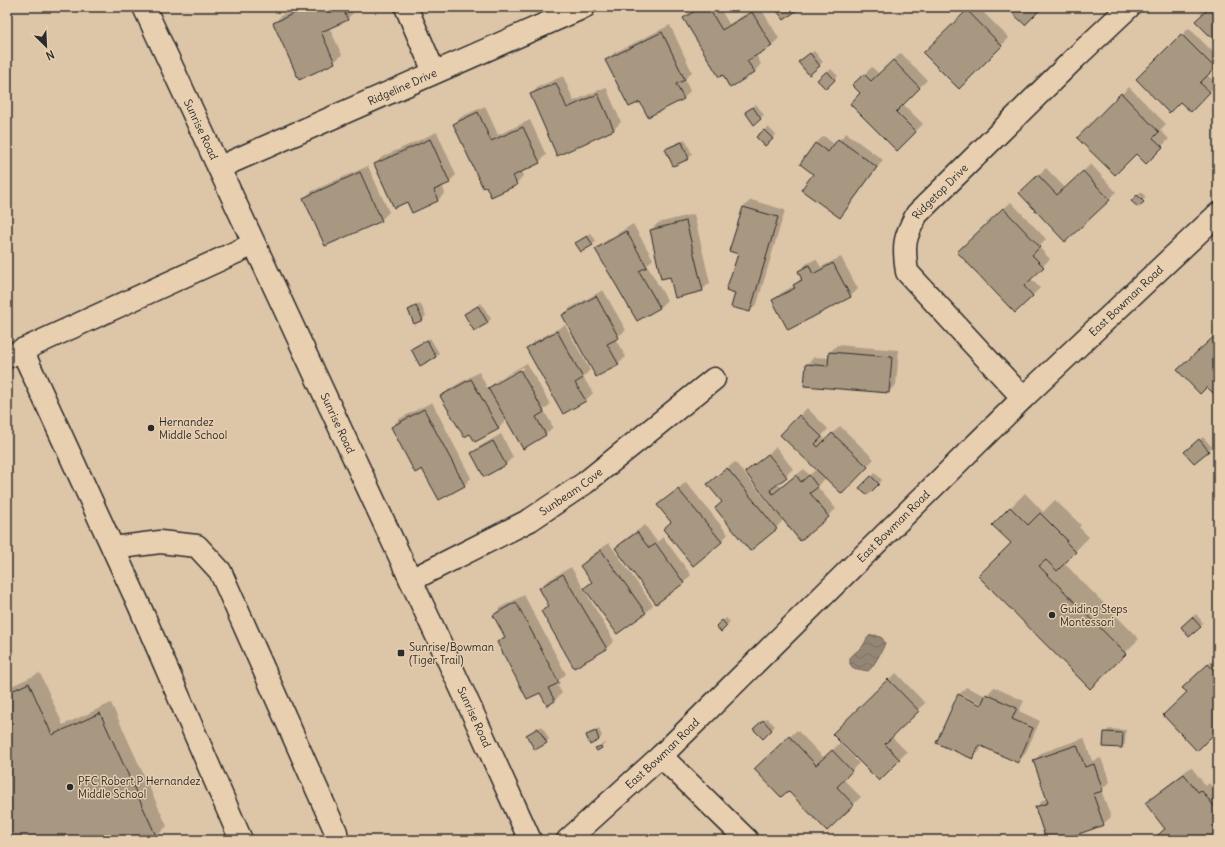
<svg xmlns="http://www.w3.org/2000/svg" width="1225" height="847" viewBox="0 0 1225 847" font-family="Delius,sans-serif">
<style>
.water{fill:url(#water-waves);stroke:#6a6257}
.shadow{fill:#0003;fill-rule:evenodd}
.building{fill:#a89882;stroke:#2b2b2b}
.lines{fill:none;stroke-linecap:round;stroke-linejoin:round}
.minor-casing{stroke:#2b2b2b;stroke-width:25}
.major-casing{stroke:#2b2b2b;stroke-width:25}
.minor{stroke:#e8cfb0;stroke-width:22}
.major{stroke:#e8cfb0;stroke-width:22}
.poi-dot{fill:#2b2b2b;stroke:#e8cfb0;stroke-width:1.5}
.labels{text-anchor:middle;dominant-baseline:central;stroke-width:3;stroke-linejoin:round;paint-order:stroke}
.street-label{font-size:11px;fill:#2b2b2b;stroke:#e8cfb0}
.poi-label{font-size:11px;fill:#2b2b2b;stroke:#e8cfb0;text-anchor:start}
</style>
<defs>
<pattern id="water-waves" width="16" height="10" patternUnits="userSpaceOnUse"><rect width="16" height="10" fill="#948675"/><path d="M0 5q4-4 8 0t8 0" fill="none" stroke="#796e60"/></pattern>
</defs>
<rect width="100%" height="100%" fill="#ddc5a8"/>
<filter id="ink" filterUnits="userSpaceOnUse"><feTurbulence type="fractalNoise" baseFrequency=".025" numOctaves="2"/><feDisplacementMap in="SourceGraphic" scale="8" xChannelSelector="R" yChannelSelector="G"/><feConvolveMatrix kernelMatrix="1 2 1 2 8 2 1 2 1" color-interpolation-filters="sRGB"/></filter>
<g filter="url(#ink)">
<path class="water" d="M875,635L882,638L885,643C883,649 873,668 868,671L853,668L850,664V658C853,654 856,652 860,649C865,645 865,640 869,636Z"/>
<g class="shadow">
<path d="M300,7H352L354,12L347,19L329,27L342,55L334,62L274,23L282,15Z"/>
<path d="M699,7H719L729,24L757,7H760L779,38L772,45L756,55L761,64L754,72L723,74L685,19L692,11Z"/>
<path d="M971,7H978L1009,38L959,88L924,53Z"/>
<path d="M670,25L692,72L685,79L690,91L683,99L641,100L607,60L614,53Z"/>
<path d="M1189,28L1218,57V63L1207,75L1217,84L1191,110L1180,100L1137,79Z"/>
<path d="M814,51L823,62L819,65L803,59Z"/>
<path d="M901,53L927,80L903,104L923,124L897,150L861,93L853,85L872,67L879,74Z"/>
<path d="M831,69L838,76L826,88L818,80Z"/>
<path d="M563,76L574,101L606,87L621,122L614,129L531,95L538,87Z"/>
<path d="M1129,87L1166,124L1160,130L1169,139L1146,162L1136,153L1078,138Z"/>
<path d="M756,104L764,115L754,123L746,112Z"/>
<path d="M485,106L498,135L530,120L546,155L539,162L521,171L523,176L516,184L486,185L454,124L461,117Z"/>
<path d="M768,127L776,135L765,145L757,137Z"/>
<path d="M437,132L456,175L449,182L442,185L445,193L438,200L407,201L375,164L382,157Z"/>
<path d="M846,133L883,160L847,209L840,217L814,174L801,164L816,143L824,136L835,145Z"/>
<path d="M685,139L692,154L689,158L673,164L666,150L670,146Z"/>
<path d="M1091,164L1116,192L1065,241L1020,193L1046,168L1065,188Z"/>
<path d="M368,166L389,212L381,220L304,198L312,191Z"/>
<path d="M1141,192L1146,197L1138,206L1132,201Z"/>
<path d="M751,200L785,210L757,304L749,311L736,292L743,207Z"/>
<path d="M1011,202L1046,239L1039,247L1050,259L1030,278L1040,288L1032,296L966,244Z"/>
<path d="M694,214L710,283L702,290L671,276L651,230L658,223Z"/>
<path d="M633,224L653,259L647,265L667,300L660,307L638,320L596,249L604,242Z"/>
<path d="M591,233L596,241L592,244L577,243Z"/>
<path d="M841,257L858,289L850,297L773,300L781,293L794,286L802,277L799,271L806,264L816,259L821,267Z"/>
<path d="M603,290L626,330L615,339L626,357L618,364L563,315L570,308Z"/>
<path d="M420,303L426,316L422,319L409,310L412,307Z"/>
<path d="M481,303L491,319L487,323L465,314Z"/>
<path d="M565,325L590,370L583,377L593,393L586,400L527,349L535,341Z"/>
<path d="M430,338L439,353L436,357L412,349L415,346Z"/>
<path d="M837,345L899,350L896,385L888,392L807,365L814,357L830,358V352Z"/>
<path d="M527,363L550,404L544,410L553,427L546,434L523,447L507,419L499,428L475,441L470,432L442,397L449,389L479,372L488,389L496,381ZM523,367L524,368L496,385V382Z"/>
<path d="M432,402L471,478L464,486L423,468L392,427L399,419Z"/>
<path d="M807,408L828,429L822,436L826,440L840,426L874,459L842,493L826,478L817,486L836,509L800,539L784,519L776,528L723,502L716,477L735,462L774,510L776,508L747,472L776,447L793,469L777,483L781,487L804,469L809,475L817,469L781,435Z"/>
<path d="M501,434L513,457L506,464L472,453L480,446Z"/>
<path d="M1203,437L1212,447L1194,462L1186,452Z"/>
<path d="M875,473L882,480L868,494L861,488Z"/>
<path d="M686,482L728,534L721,542L664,529L672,521L659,505Z"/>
<path d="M1025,493L1043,512L1055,500L1081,525L1079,527L1089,537L1064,563L1139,639L1090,687L1012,543L993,525Z"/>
<path d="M645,525L657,542L663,537L691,575L683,583L616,548L624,540Z"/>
<path d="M609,543L653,605L646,612L618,632L585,588L592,581L581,566L588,558Z"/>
<path d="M571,567L614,641L607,648L575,666L543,611L549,604L540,588L547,581Z"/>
<path d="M524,595L566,674L556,683L562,693L554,701L540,691L498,642L505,635L494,615L501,607Z"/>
<path d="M1196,614L1203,623L1200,626L1185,623Z"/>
<path d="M726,618L730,622L721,630L717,626Z"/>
<path d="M1216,657L1218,660V729L1188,692L1191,681Z"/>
<path d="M40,673L63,725L111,703L167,826L156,837L150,840H7V688Z"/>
<path d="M896,673L925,703L891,736L907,752L879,780L834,734Z"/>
<path d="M966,687L986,696L994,687L1024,701L1019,711L1040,721L1025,754L1018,762L982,746L980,751L972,758L959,695ZM961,694L986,706L985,708L961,696Z"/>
<path d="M767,718L775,726L763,738L758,726Z"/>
<path d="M542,726L549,739L546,742L528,735Z"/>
<path d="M599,729L602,736L599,740L587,735L591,732Z"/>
<path d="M1109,729L1126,730L1125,744L1122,747L1105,733Z"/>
<path d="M797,730L824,758L840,743L859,763L843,779L861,797L827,830L788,790L756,769Z"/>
<path d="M1084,738L1092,761L1101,758L1110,782L1101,790L1111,817L1103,824L1059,840H1047L1036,807L1043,800L1048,798L1034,761L1041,753Z"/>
<path d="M604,743L605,744L601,747L596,749Z"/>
<path d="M1191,767L1206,786L1209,783L1218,795V832L1207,840H1153L1165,828L1146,803L1154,796Z"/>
</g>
<g class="building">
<path d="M308,7H342L348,20L321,32L335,63L299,80L273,23Z"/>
<path d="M702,7H708L722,30L752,12L772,46L747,61L755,72L730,88L723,75L719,77L683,18Z"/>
<path d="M774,7H801L784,20Z"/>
<path d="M1006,7H1043L1025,25Z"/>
<path d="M1210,7H1218V44L1195,21Z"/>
<path d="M967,10L1002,46L959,89L923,53Z"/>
<path d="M662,32L685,80L676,84L684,99L648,117L640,102L629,107L605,60Z"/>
<path d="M1181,34L1215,68L1200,83L1210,92L1191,112L1180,102L1169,113L1136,79Z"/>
<path d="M810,53L820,66L809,75L798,62Z"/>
<path d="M893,60L920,88L896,112L916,132L897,151L850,104L860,93L852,85L864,74L871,81Z"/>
<path d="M827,71L835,80L826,89L817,80Z"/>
<path d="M556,83L567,108L598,94L614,130L557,156L530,94Z"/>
<path d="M1121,93L1159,132L1153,138L1163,147L1146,164L1136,154L1115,175L1077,138Z"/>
<path d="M753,107L761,119L754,125L745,112Z"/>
<path d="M478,112L491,141L523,127L540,163L513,176L517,185L491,197L486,186L483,188L453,124Z"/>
<path d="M764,130L773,139L765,146L756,137Z"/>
<path d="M430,139L450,183L434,190L438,201L412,213L407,202L394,208L374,164Z"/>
<path d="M838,139L877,167L840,218L801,190L813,174L800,164L815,143L828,152Z"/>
<path d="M682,142L689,159L673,166L665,149Z"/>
<path d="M1083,171L1110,200L1065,242L1019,193L1038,175L1057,195Z"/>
<path d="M360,172L382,221L325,246L303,198Z"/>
<path d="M1137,195L1144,202L1138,207L1131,201Z"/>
<path d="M743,207L778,217L750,312L731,307L735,293L726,290L738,254L729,251Z"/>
<path d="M1003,208L1040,247L1032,255L1044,267L1024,286L1033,296L1015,313L957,252Z"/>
<path d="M686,221L703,291L675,298L670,277L661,279L650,230Z"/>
<path d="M626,231L647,267L639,271L660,308L637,321L595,249Z"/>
<path d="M587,236L593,245L581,252L575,243Z"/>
<path d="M833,263L851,297L788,330L772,300L795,288L793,285L802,280L798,271L809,265L813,274Z"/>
<path d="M596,296L619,338L607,344L619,365L596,377L562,315Z"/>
<path d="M416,306L423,320L414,324L408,310Z"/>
<path d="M478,306L488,323L474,331L464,314Z"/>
<path d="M557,331L583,378L575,383L586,401L563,414L526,348Z"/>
<path d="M1218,333V398L1207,387L1200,394L1177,370Z"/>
<path d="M427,340L436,357L420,366L411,349Z"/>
<path d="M829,352L892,357L889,393L804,386L806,364L828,366Z"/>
<path d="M520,370L544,412L536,417L546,435L523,449L488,388Z"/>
<path d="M471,379L499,429L475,442L470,434L464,437L440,396Z"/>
<path d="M424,409L465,486L439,500L422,469L415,473L391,427Z"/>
<path d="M799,415L822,437L815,444L818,447L832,433L868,467L842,494L780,435Z"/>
<path d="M1199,439L1209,451L1194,463L1184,452Z"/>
<path d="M493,441L506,465L484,477L471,453Z"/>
<path d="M768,454L787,477L770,490L773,494L796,475L801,482L809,475L818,487L810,493L829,517L800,541L745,472Z"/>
<path d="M727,468L777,529L750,551L715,508L722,502L707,484Z"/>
<path d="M871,476L879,484L868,495L859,488Z"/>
<path d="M1218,477V487L1213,482Z"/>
<path d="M678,489L722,542L693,566L663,529L671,522L657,505Z"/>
<path d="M1010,507L1028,525L1040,513L1067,540L1066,542L1076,552L1057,571L1046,560L1039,566L1126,654L1090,689L978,576L1011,543L992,525Z"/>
<path d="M637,532L649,548L656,544L684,583L656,604L615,548Z"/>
<path d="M601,550L646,613L617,634L584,588L592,582L580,566Z"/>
<path d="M563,574L607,649L574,668L541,611L549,606L539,588Z"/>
<path d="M516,602L559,683L548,688L555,701L547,706L540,693L527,699L497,642L505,637L493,615Z"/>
<path d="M1192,617L1201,627L1189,637L1181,627Z"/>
<path d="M722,620L727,626L721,632L716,626Z"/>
<path d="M1208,664L1218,675V730L1197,751L1163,715L1187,692L1182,688Z"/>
<path d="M888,679L919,711L885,744L900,760L879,781L832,734Z"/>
<path d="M29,683L52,735L100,713L157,838L153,840H7V693Z"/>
<path d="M958,694L981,705L986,694L1017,708L1012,719L1033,728L1018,763L979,745L973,759L936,743Z"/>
<path d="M763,720L772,730L763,739L753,729Z"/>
<path d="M538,728L547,743L535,750L526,735Z"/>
<path d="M596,731L599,740L590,745L586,735Z"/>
<path d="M1104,732L1123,733L1122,748L1103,747Z"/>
<path d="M789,736L816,765L832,750L852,771L837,787L854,805L827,831L788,791L781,797L754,769Z"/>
<path d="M1077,745L1085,767L1094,764L1103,791L1093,794L1104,825L1062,840H1046L1035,807L1048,803L1033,760Z"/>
<path d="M601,746L602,748L597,751L595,748Z"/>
<path d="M1184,774L1198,792L1201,790L1218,811V833L1209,840H1152L1165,829L1145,803Z"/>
</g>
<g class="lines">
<defs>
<g id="minor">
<path d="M406,7L434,72"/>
<path id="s1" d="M220,167L584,7"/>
<path d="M22,350L139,605L241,840"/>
<path d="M7,357L254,244"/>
<path id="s2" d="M1023,398L907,272C903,245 904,238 917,214L1075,58L1129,7"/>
<path d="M113,548L160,542L197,546L220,571L336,832L337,840"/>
<path id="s3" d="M411,580L530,520L585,483L714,379"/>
<path d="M661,756L747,840"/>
<path id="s4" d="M568,840L661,756L1023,398L1218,214"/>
</g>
<g id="major">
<path id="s5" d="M144,7L469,705L530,840"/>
</g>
</defs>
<use href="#minor" class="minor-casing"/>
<use href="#major" class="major-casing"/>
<use href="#minor" class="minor"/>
<use href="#major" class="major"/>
</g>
</g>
<g class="poi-dot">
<circle cx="151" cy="428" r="4"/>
<circle cx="1052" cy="615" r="4"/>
<rect x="397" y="649" width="8" height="8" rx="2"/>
<circle cx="70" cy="787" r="4"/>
</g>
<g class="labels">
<g class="street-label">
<text stroke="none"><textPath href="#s1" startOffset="199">Ridgeline Drive</textPath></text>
<text stroke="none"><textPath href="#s5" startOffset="135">Sunrise Road</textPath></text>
<text stroke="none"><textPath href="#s2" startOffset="264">Ridgetop Drive</textPath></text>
<text stroke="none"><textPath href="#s4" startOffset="776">East Bowman Road</textPath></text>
<text stroke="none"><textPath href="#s5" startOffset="459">Sunrise Road</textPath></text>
<text stroke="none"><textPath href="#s3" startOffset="183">Sunbeam Cove</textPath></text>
<text stroke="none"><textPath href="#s4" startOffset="452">East Bowman Road</textPath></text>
<text stroke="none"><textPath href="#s5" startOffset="783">Sunrise Road</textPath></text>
<text stroke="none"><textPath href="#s4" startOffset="128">East Bowman Road</textPath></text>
</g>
<g class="poi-label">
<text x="159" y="422">Hernandez<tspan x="159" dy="13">Middle School</tspan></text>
<text x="1060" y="609">Guiding Steps<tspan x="1060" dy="13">Montessori</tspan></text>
<text x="409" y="647">Sunrise/Bowman<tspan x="409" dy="13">(Tiger Trail)</tspan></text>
<text x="78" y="781">PFC Robert P Hernandez<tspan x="78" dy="13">Middle School</tspan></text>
</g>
</g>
<rect width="1225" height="847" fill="none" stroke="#e8cfb0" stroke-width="24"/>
<rect x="12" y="12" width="1201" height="823" fill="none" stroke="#2b2b2b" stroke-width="1.5" filter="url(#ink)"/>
<g transform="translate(46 46) rotate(156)" stroke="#e8cfb0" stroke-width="3" paint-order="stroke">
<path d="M0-3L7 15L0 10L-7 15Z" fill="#2b2b2b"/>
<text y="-6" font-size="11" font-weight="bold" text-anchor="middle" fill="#2b2b2b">N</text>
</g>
</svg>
